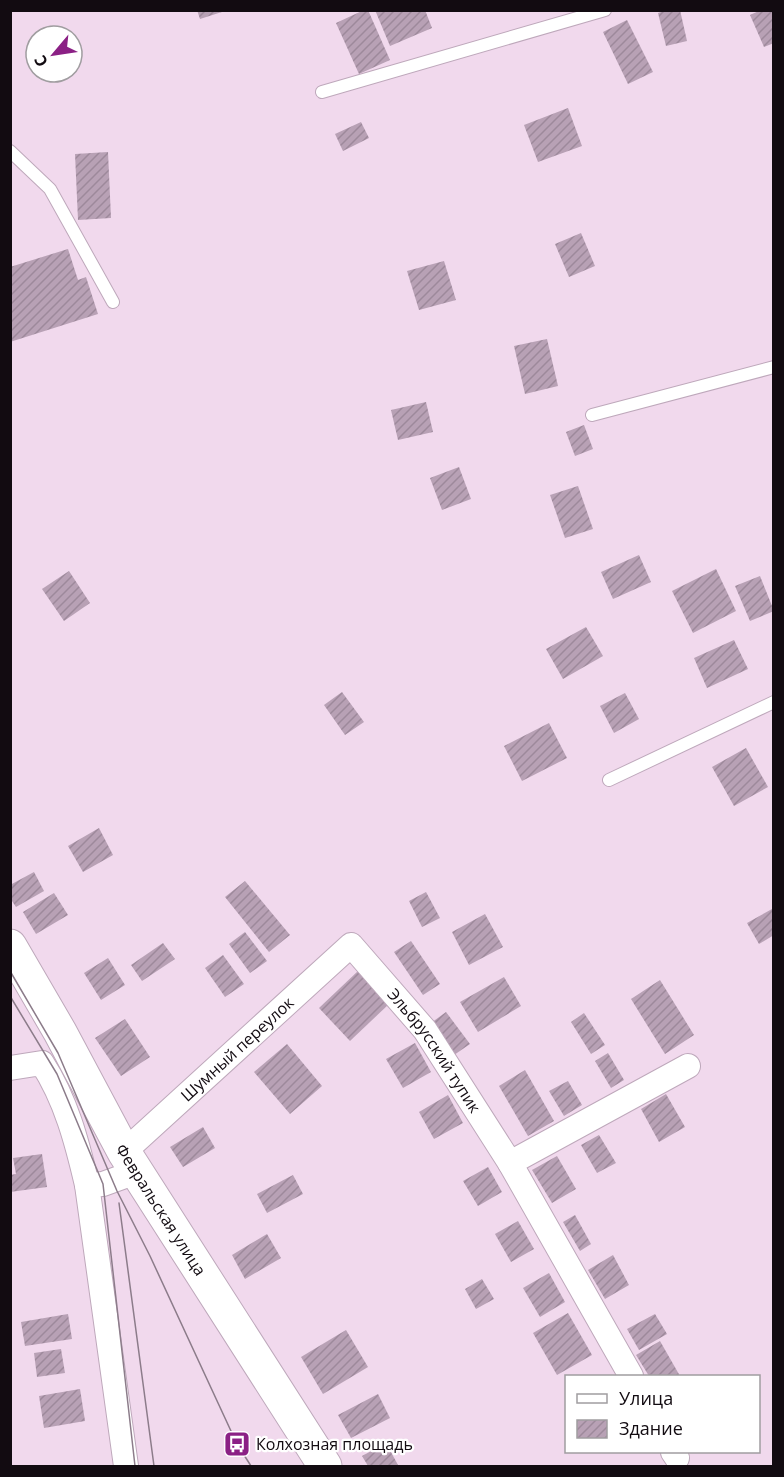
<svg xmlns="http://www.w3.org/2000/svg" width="784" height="1477" viewBox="0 0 784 1477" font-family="'Open Sans',sans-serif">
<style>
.building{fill:url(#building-hatch)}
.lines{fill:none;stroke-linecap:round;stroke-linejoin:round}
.lane-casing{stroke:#bea8bb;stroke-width:14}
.street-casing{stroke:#bea8bb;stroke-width:26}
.secondary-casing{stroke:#bea8bb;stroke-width:35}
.lane{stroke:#fff;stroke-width:12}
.street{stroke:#fff;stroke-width:24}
.secondary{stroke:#fff;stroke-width:33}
.tram{stroke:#8c7c8a;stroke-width:1.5}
.labels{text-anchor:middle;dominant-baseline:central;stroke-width:4.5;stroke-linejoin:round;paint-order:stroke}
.street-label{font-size:16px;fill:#120b11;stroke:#fff}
.poi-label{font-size:16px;fill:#120b11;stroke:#fff;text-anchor:start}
</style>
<defs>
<pattern id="building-hatch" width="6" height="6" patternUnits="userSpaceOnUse" patternTransform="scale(1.5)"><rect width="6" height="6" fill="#b8a1b5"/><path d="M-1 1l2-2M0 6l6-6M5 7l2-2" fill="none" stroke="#9d899b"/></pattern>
</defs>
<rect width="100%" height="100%" fill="#f1d9ed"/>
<g class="building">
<path d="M197,10H225V11L200,19Z"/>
<path d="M364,10H368L390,60L359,74L336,23Z"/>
<path d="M375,10H425L432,28L390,46Z"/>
<path d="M667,10H680L687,41L666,46L658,13Z"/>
<path d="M761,10H774V43L764,47L750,15Z"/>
<path d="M627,20L653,72L628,84L603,32Z"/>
<path d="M568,108L582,146L538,162L524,125Z"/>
<path d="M361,122L369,138L343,151L335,134Z"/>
<path d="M108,152L111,218L78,220L75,154Z"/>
<path d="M581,233L595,266L569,277L555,244Z"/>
<path d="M68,249L78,280L86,277L98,314L10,342V267Z"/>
<path d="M444,261L456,300L419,310L407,271Z"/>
<path d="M547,339L558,386L525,394L514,346Z"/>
<path d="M426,402L433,432L398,440L391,410Z"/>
<path d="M584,425L593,449L575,456L566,432Z"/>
<path d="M459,467L471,499L442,510L430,478Z"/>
<path d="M578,486L593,529L565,538L550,495Z"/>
<path d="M639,555L651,582L613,599L601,572Z"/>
<path d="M716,569L736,611L693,633L672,591Z"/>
<path d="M69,571L90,603L64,621L42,589Z"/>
<path d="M760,576L774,611L750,621L735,586Z"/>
<path d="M586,627L603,656L563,679L546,649Z"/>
<path d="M734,640L748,669L707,688L694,658Z"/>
<path d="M342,692L364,722L345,735L324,705Z"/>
<path d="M625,693L639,719L614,733L600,706Z"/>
<path d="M549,723L567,758L522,781L504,746Z"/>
<path d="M746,748L768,787L734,806L712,767Z"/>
<path d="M99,828L113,855L83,872L68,846Z"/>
<path d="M34,872L44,891L16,907L10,898V885Z"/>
<path d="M245,881L290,935L269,952L225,897Z"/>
<path d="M426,892L440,918L422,927L409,901Z"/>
<path d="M54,893L68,915L36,934L23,912Z"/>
<path d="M772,909L774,912V935L759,944L747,923Z"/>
<path d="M485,914L503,947L469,965L452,932Z"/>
<path d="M245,932L267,961L250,973L229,944Z"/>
<path d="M411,941L440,984L423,995L394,952Z"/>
<path d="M163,943L175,959L142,981L131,965Z"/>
<path d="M223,955L244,984L225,997L205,968Z"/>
<path d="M108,958L125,985L101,1000L84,973Z"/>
<path d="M358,971L389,1004L350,1041L319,1008Z"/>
<path d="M504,977L521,1006L478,1032L460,1002Z"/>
<path d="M660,980L694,1035L665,1054L631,999Z"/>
<path d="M446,1012L470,1044L454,1055L431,1023Z"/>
<path d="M584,1013L605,1045L591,1054L571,1022Z"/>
<path d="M125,1019L150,1057L121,1076L95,1038Z"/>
<path d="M415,1043L431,1072L403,1088L386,1059Z"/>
<path d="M287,1044L322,1086L290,1114L254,1072Z"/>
<path d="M608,1053L624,1080L611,1088L595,1061Z"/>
<path d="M525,1070L554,1121L528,1136L499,1086Z"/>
<path d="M568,1081L582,1105L564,1116L549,1091Z"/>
<path d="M666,1094L685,1127L659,1142L641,1109Z"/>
<path d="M448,1095L463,1123L434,1139L419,1112Z"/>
<path d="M203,1127L215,1148L183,1167L170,1147Z"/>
<path d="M599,1135L616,1163L597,1173L581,1145Z"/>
<path d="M42,1154L47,1187L10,1192V1175L16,1174L13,1158Z"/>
<path d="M557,1156L576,1189L552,1203L532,1170Z"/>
<path d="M488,1167L502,1192L478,1206L463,1181Z"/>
<path d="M293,1175L303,1194L267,1213L257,1194Z"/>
<path d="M575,1215L591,1244L580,1251L563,1222Z"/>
<path d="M518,1221L534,1249L511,1262L495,1234Z"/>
<path d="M267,1234L281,1258L245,1279L232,1255Z"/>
<path d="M613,1255L629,1285L605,1299L588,1270Z"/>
<path d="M549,1273L565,1302L540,1317L523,1288Z"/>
<path d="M482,1279L494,1299L476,1309L465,1289Z"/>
<path d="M568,1313L592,1355L557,1375L533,1333Z"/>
<path d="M68,1314L72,1339L25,1346L21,1322Z"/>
<path d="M655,1314L667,1334L639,1350L627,1329Z"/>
<path d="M346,1330L368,1367L323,1394L301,1357Z"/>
<path d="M660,1341L680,1376H649L636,1355Z"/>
<path d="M61,1349L65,1373L37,1377L34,1353Z"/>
<path d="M80,1389L85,1421L44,1428L39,1396Z"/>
<path d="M378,1394L390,1418L351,1438L338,1415Z"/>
<path d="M386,1443L398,1465L368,1466L362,1456Z"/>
</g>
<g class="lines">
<defs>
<g id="lane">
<path d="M322,92L605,10"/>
<path d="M10,151L50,189L113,302"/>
<path d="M592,415L774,367"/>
<path d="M609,780L774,702"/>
</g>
<g id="street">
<path d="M10,1068L42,1063C66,1100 77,1142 87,1185L126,1466"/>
<path id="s1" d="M124,1152L351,945L425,1030L510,1163L631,1376"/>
<path d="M510,1163L688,1066"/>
<path d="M87,1185L103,1184L136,1172"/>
<path d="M673,1452L677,1458"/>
</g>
<g id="secondary">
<path id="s2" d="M10,946L60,1032L124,1152L325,1466"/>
</g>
</defs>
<use href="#lane" class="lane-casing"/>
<use href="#street" class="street-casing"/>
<use href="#secondary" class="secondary-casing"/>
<use href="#lane" class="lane"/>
<use href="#street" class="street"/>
<use href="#secondary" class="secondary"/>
<g class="tram">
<path d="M10,971L58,1053L117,1191L150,1256L237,1444L251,1466"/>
<path d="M10,996L57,1074L103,1184L135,1466"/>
<path d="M119,1203L154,1466"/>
</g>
</g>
<defs>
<symbol id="bus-square" viewBox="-11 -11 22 22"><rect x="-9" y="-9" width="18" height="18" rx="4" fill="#8b2085" stroke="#fff"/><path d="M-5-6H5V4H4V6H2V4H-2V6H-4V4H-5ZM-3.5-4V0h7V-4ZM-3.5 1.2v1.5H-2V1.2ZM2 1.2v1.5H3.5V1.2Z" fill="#fff"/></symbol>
</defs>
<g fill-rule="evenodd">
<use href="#bus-square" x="222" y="1429" width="30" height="30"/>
</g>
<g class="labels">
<g class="street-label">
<text stroke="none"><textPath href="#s1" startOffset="153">Шумный переулок</textPath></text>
<text stroke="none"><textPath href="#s1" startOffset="442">Эльбрусский тупик</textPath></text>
<text stroke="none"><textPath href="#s2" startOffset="304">Февральская улица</textPath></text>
</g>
<g class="poi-label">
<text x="256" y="1444">Колхозная площадь</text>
</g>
</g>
<rect width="784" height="1477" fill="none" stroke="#120b11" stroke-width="24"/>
<rect x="565" y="1375" width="195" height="78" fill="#ffffff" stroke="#a09da0" stroke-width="1.5"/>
<rect x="577" y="1394" width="30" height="9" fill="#ffffff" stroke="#a09da0" stroke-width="1.5"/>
<text x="619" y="1405" font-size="18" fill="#120b11">Улица</text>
<rect x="577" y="1420" width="30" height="18" fill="url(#building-hatch)" stroke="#a09da0" stroke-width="1.5"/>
<text x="619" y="1435" font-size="18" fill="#120b11">Здание</text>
<g transform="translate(54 54) rotate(241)"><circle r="28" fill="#ffffff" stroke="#a09da0" stroke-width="1.5"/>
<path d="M0-4.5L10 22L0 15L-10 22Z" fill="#8b2085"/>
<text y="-9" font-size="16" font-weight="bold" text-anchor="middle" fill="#120b11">С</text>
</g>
</svg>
